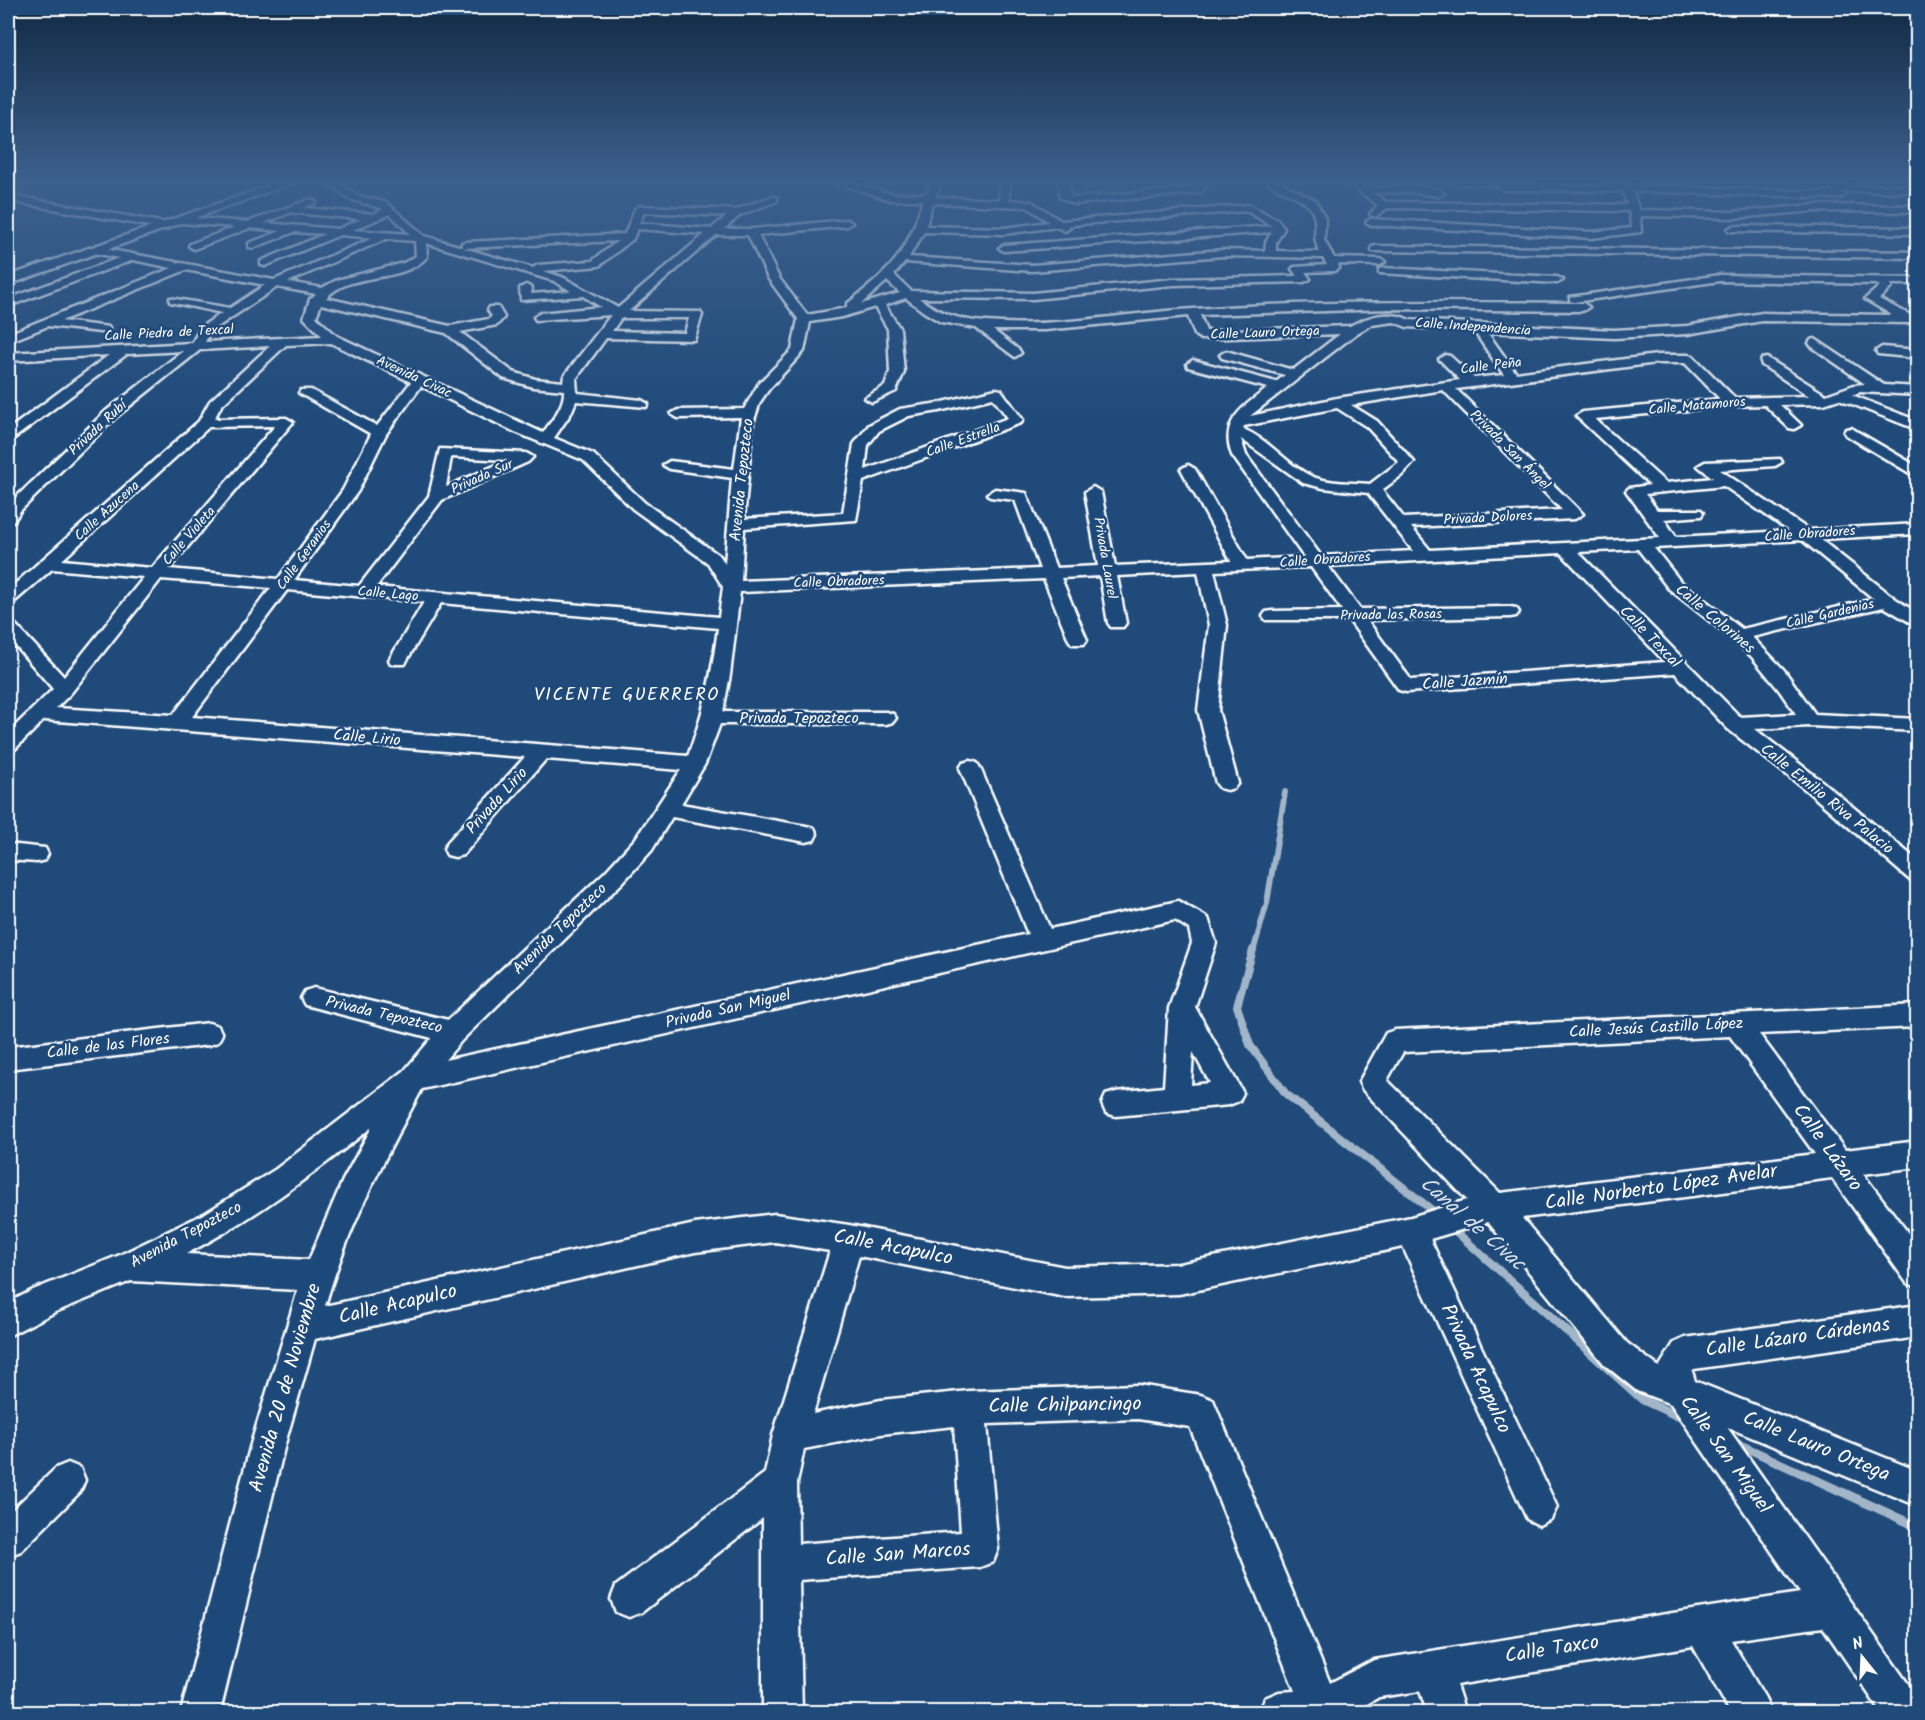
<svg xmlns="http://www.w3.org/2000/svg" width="1925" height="1720" viewBox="0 0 1925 1720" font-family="Kalam,sans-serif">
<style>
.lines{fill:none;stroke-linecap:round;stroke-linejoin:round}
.stream-far2{stroke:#a3b5c8;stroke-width:6}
.stream-far1{stroke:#a3b5c8;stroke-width:8}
.stream{stroke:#a3b5c8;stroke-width:9}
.minor-casing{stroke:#fff;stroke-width:5}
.tertiary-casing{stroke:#fff;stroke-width:5}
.minor{fill:#1f4a7a;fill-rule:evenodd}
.tertiary{fill:#1f4a7a;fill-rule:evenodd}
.labels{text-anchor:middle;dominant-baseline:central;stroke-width:5;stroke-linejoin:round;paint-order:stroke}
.far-street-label{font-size:14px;fill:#fff;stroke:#1f4a7a}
.street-label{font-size:16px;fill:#fff;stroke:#1f4a7a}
.neighbourhood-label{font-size:18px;letter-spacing:1.5px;fill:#fff;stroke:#1f4a7a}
.near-street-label{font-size:20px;fill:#fff;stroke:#1f4a7a}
.near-water-label{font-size:21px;font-style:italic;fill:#d8e0e8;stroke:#1f4a7a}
</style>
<rect width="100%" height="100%" fill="#1f4a7a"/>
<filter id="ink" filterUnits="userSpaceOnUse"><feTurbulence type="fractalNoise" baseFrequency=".0167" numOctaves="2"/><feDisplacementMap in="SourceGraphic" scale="12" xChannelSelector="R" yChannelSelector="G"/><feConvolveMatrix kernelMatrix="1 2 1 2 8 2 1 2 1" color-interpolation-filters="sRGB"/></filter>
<g filter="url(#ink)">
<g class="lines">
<path class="stream-far2" d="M1253,952L1267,903L1285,792"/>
<g class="stream-far1">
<path d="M1253,950L1237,1006L1250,1045L1286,1094L1438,1215"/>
<path d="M1452,1228L1521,1290"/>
</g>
<g class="stream">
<path d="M1520,1289L1643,1400L1686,1420"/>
<path d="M1734,1442L1918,1527"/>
</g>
<defs>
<g id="minor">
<path d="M325,181H336L356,195L387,203L424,236L462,247V243L466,242L625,234L635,209L640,206L735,210L771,197H777V201L740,215L724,229H752L847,220L852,223L847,226L758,235L779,278L807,315L847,308V304C891,269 907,255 923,200H891L837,183L836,181H848L892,194H925L933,181H942L935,197L999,200L1001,181H1010L1009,200L1032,202L1061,221L1249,205L1278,220L1284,229L1276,242V251L1320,252C1312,237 1317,233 1315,219C1311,196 1281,194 1266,181H1277L1315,200L1325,218L1324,240L1334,258L1380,259L1385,262L1380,265L1338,264L1339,268L1334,271L1305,272L1310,279L1304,282L1173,285L1033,299L919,298C940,314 960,320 986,322C1055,328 1124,313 1193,309C1323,300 1453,302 1583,303L1589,307L1583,311L1389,309L1200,315L1206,331L1350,326C1369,316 1389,310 1409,320L1614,330L1687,326L1762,313L1892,315L1865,299L1880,286L1876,284L1720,281L1574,302L1570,301V297L1720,275L1918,278V284H1891V288L1879,299L1912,316V322L1908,323L1762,321L1687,334L1614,338L1487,332L1516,373L1657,355H1688L1693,356L1735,398L1809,396L1762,365L1761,362L1762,359L1767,358L1826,395L1854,385L1865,384L1811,346L1809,343L1811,340L1815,339L1884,385L1918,387V395L1860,392L1852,395L1918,421V430L1839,399L1824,404L1780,405L1801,425L1794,429L1789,428L1765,405L1731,406L1595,419L1666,483L1713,478L1698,466L1705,462L1780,459L1782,462L1775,466L1720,470L1809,530L1918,524V534L1820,539L1893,597L1918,614V627L1884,607L1752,637L1784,670L1815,714L1918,719V731L1809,726L1755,729L1819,779L1918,861V882L1910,880L1805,789L1728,729L1675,673L1406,692L1399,690L1349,620H1266L1263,616L1266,612L1272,611L1342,610L1311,567L1214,571L1227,625L1218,710L1238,783L1234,788L1227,790L1220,788L1216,783L1198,710L1209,625L1198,572L1117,576L1126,623L1123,627H1111L1108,623L1100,576L1061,578L1087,640L1084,644H1072L1069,640L1044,579L740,592L730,675L723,712H886L893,714L896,718L893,722L886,724H720L705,764L681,804L806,826L814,828L817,834L814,840L806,842L672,817L652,850L622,883L462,1040L445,1060L1028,934L960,768L963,763L970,761L977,763L980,768L1050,929L1178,901L1208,918L1216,943L1195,1007L1243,1093L1239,1101L1229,1105L1116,1116L1106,1113L1102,1104L1106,1095L1116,1092L1164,1087L1169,1008L1192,943L1189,929L1175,920L422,1089C384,1159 347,1229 325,1306L695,1224L775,1214L849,1225L1065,1267L1179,1264L1411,1217L1467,1200L1363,1090L1359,1082L1386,1033L1395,1030L1918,1005V1027L1759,1034L1845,1150L1918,1141V1167L1863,1174L1918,1246V1287L1907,1283L1832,1178L1522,1218L1627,1343L1659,1367L1674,1343L1685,1338L1918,1305V1337L1694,1369L1692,1371L1695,1381L1918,1471V1506L1727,1427L1918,1698V1712H1881L1823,1627L1731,1640L1765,1698L1770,1712H1730L1693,1646L1456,1685L1465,1712H1427L1420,1691L1379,1697L1353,1712H1260L1265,1698L1279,1692L1295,1691L1190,1427L1138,1419L987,1424L998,1549L993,1562L980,1567L799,1580L802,1712H763V1518L642,1612L629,1617L616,1612L611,1599L616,1586L765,1473L773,1435L830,1251L775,1242L695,1252L315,1339L285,1444L220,1712H181L251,1444L298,1290L131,1281L55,1312L8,1336V1303L33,1290L120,1255L204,1214L276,1169L404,1071L432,1038L305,1005L301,998L305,991L314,988L448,1020L606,871L636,838L681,770L546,759L463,855L455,857L447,855L444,849L447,843L525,757L44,720L15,749L8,751V733L53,689L8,637V622L14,623L64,677L144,577L52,569L14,602L8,603V590L199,421L210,401L270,346L200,350L116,417L20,511L14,521L8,523V505L106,411L183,351L127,354L13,439L8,440V430L109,355L8,361V353L192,343L201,327L222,313L170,302V298L230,308L265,285L186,270L61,321L109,327V333L48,326L8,342V334L172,268L133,260L12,305L8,306V299L119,258L90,252V248L94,247L274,280L373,238L340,235L265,266L261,265V261L325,234L294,232L253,248L249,247V243L281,231L250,228L194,249L189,246L190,244L235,227L181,223L176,220L181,217L248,222L311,199L316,202L304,208L373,214L384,209L350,199ZM932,203L1027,207L1049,222L1004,228L926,226ZM1247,211L1272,226L1004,245L999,248L1004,251L1272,232L1266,242L1265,251L1223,250L1032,265L909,257L924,232L1004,234L1057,227L1065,231L1070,228L1068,226L1081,224ZM292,212L294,213L361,219L338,229L264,223ZM644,212L727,216L711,229L639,223ZM390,214L410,234L353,230ZM637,229L705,234L618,308L562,277L543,271L599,266L633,239ZM716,235H748L768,278L798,319L792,350L759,383L744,409L678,410L671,414L678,418L741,417L734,469L670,461L663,465L670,469L732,478L725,564L720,556L645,503L593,454L554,438L571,413L576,401L646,407L648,404L641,400L577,393L576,379L606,338L694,340L702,315L700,312L629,311ZM386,239L415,241L416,256L404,263L337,280L322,288L288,282ZM618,241L592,261L538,265L533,268L463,248ZM426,243L554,281L571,291L531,294L532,288L526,285L520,288L521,300L583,296L601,307L540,313L534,317L536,320L611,315L564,376L563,382L535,379L513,372L460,332L497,325L504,317L498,307H490L488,310L492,316L489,319L450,326L326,298C352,270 400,285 427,257ZM1223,256L1323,258L1327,265L1294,267L1292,269L1297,276L1173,279L1033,293L911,291L894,275L905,262L1032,271ZM887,281L900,293L861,304ZM277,287L316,294L310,299L304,318L322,336L205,342L210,332ZM906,298L924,312L941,322L976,328L1015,357L1021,353L1019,350L993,330H1045L1188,316L1195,335L1201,339L1340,334L1293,370L1226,351L1220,355L1222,358L1285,375L1276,382L1193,360L1187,364L1188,367L1268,388C1244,406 1219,421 1232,455L1304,557L1247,560L1195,469L1188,465L1181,469L1231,561L1115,566L1101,492L1093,487L1085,492L1098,566L1056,568L1026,493L995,489L987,494L990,497L1015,500L1040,569L741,581L744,528L856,520L863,481L1021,423L1023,420L1001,390L996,389L939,403L900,409L869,425L854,444L843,513L744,519L753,423L760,402L769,389L804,351L810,322L842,317L875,307L888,329L890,372L885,386L865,398L872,402L896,391L904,372L900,329L885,305ZM321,304L446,333L503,378L533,387L564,390C565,406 551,421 543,433L337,336L316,317ZM621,318H689L685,333L612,331ZM1394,322L1407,327L1474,331L1504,375L1474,378L1450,356L1445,355L1439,359L1460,380L1337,398L1250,416L1357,333L1371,325ZM331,343L411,382L377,426L311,390H301L299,393L371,434L343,490L278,579L169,569L293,422L286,418L214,419L221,406L286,345ZM1657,363H1685L1720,399L1583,412L1576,416L1650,485L1629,488L1626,491L1660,538L1430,550L1411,527L1575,519L1583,514L1456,389ZM421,386L515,432L583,460L633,509L708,563L723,587L719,617L376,587L442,500L528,462L533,457L526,453L440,449L429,496L359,586L294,580L358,491L386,434ZM1443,390L1562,510L1404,518L1382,490L1402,475L1414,462L1377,421L1351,405ZM993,398L1008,418L865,470L868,445L879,431L909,416L939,411ZM1337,408L1367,427L1399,462L1370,484C1352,482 1331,484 1313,477C1287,466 1270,440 1243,429L1244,426ZM275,426L152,568L62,560L209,427ZM1241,439L1303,483L1323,488L1368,493L1413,551L1321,556L1246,455ZM451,457L508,460L446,487ZM1724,486L1789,531L1676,537L1664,519L1701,516L1703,513L1701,510H1657L1645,494ZM1802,540L1874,599L1742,629L1680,581L1654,548ZM1638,549L1668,588L1730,637L1752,657L1779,690L1796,714L1740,717L1578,552ZM1561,553L1665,662L1411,680L1367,620L1510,617L1516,616L1519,612L1516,608L1510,607L1360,609L1328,566ZM161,579L271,588L173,715L56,708L71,693ZM287,590L424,602L389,660L391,664H405L407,660L441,603L718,628C712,674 704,713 688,756L192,717ZM1730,1036L1815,1154L1500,1193L1387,1080L1403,1052ZM1193,1052L1210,1083L1191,1085ZM372,1127L343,1180L309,1260L186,1254C254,1219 313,1174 372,1127ZM1488,1222L1605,1365L1637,1391L1671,1404L1800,1593L1374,1660L1330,1683L1213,1400L1201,1395L1138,1385L969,1391L881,1400L813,1414L859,1256L1065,1297L1179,1294L1403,1247L1527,1519L1539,1525L1551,1519L1557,1507L1430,1239ZM954,1426L961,1532L798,1544L797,1483L804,1449L881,1434Z"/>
<path d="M1059,181H1068L1070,196L1075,198L1194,188L1181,181H1193L1206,187L1199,193L1074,204L1060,197Z"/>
<path d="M1345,181C1357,180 1358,186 1367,187C1389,190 1426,180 1444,193L1439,196L1408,192L1373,193L1386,202L1627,205L1623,191L1503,190L1498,187L1501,185L1452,184L1447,181H1508L1506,184L1621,185L1620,181H1628L1630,185L1832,192V188L1837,185L1918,186V192L1841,191L1845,195L1840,198L1632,191L1639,210L1733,212L1815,205L1918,206V212L1815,211L1733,218L1640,216L1641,232L1591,238L1371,225L1366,222L1371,219L1591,232L1632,228L1629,211L1387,208L1375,217L1370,214L1378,205Z"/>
<path d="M8,195L166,223L171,226L166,229L8,201Z"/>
<path d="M1733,226L1918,228V234L1729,231L1728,229Z"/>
<path d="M1376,246L1918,252V258L1372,251V247Z"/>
<path d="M1383,268L1557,277L1563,280L1557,283L1379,273V269Z"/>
<path d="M1882,347L1918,350V358L1878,354L1876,351Z"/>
<path d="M1851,428L1918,467V478L1846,435L1844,432L1846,429Z"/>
<path d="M8,844L45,848L48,854L45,860L37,862L8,860Z"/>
<path d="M209,1023L218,1026L222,1034L218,1042L209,1045L8,1069V1047Z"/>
<path d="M68,1463L80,1468L85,1480L80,1492L21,1551L8,1556V1514L56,1468Z"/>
</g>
<g id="tertiary">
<path d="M8,181H21L8,187Z"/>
<path d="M283,181H299L8,285V276Z"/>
</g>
</defs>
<use href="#minor" class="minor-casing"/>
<use href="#tertiary" class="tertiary-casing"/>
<use href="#minor" class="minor"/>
<use href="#tertiary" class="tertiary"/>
</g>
</g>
<linearGradient id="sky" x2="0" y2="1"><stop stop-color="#112943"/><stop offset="0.43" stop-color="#3c608d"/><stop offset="1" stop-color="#3c608d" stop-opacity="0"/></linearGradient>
<rect width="1925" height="421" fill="url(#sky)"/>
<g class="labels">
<g class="far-street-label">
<text transform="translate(1473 327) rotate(4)">Calle Independencia</text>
<text transform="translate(169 333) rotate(-3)">Calle Piedra de Texcal</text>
<text transform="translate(1265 333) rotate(-2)">Calle Lauro Ortega</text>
<text transform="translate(1491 366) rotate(-7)">Calle Peña</text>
<text transform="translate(414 377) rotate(25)">Avenida Civac</text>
<text transform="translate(1697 406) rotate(-5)">Calle Matamoros</text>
<text transform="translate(98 428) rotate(-43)">Privada Rubí</text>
<text transform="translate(963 440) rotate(-20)">Calle Estrella</text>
<text transform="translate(1510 450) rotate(45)">Privada San Ángel</text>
<text transform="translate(482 477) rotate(-24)">Privada Sur</text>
<text transform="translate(107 511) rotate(-42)">Calle Azucena</text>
<text transform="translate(1488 518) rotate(-3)">Privada Dolores</text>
<text transform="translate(1810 534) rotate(-4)">Calle Obradores</text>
<text transform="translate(189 536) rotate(-49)">Calle Violeta</text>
<text transform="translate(304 555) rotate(-54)">Calle Geranios</text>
<text transform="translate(1105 558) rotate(80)">Privada Laurel</text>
<text transform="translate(1325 560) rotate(-4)">Calle Obradores</text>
<text transform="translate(839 582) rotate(-2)">Calle Obradores</text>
<text transform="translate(388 594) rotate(5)">Calle Lago</text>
<text transform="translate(1830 614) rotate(-13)">Calle Gardenias</text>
<text transform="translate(1391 615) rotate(-1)">Privada las Rosas</text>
</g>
<g class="street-label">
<text transform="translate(742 480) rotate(-84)">Avenida Tepozteco</text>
<text transform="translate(1715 619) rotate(40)">Calle Colorines</text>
<text transform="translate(1650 637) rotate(46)">Calle Texcal</text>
<text transform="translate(1465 682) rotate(-4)">Calle Jazmín</text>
<text x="799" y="718">Privada Tepozteco</text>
<text transform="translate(367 738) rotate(5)">Calle Lirio</text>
<text transform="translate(1827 799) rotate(39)">Calle Emilio Riva Palacio</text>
<text transform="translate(497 801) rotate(-48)">Privada Lirio</text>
<text transform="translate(560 929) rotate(-44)">Avenida Tepozteco</text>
<text transform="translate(728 1009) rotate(-13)">Privada San Miguel</text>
<text transform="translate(384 1015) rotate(13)">Privada Tepozteco</text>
<text transform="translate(1656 1028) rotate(-3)">Calle Jesús Castillo López</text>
<text transform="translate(108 1046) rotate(-7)">Calle de las Flores</text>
<text transform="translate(186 1235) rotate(-28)">Avenida Tepozteco</text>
</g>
<g class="neighbourhood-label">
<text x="627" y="695">VICENTE GUERRERO</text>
</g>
<g class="near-street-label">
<text transform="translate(1827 1148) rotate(54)">Calle Lázaro</text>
<text transform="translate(1661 1188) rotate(-8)">Calle Norberto López Avelar</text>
<text transform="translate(893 1248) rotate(11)">Calle Acapulco</text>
<text transform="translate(398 1305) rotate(-13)">Calle Acapulco</text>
<text transform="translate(1798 1338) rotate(-8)">Calle Lázaro Cárdenas</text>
<text transform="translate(1475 1369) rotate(65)">Privada Acapulco</text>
<text transform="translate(286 1388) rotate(-74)">Avenida 20 de Noviembre</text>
<text transform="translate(1065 1406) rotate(-1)">Calle Chilpancingo</text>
<text transform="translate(1816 1447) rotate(22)">Calle Lauro Ortega</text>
<text transform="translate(1725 1455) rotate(54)">Calle San Miguel</text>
<text transform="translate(898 1555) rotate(-4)">Calle San Marcos</text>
<text transform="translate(1552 1650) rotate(-9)">Calle Taxco</text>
</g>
<g class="near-water-label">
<text transform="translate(1472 1224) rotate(41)">Canal de Civac</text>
</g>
</g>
<rect width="1925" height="1720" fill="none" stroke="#1f4a7a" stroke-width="30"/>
<rect x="15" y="15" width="1895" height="1690" fill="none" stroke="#fff" stroke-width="2" filter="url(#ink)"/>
<g transform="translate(1862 1657) rotate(342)" stroke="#1f4a7a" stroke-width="4.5" paint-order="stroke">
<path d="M0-4.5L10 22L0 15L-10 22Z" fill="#ffffff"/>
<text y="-9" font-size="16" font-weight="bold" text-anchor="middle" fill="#ffffff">N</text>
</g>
</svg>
